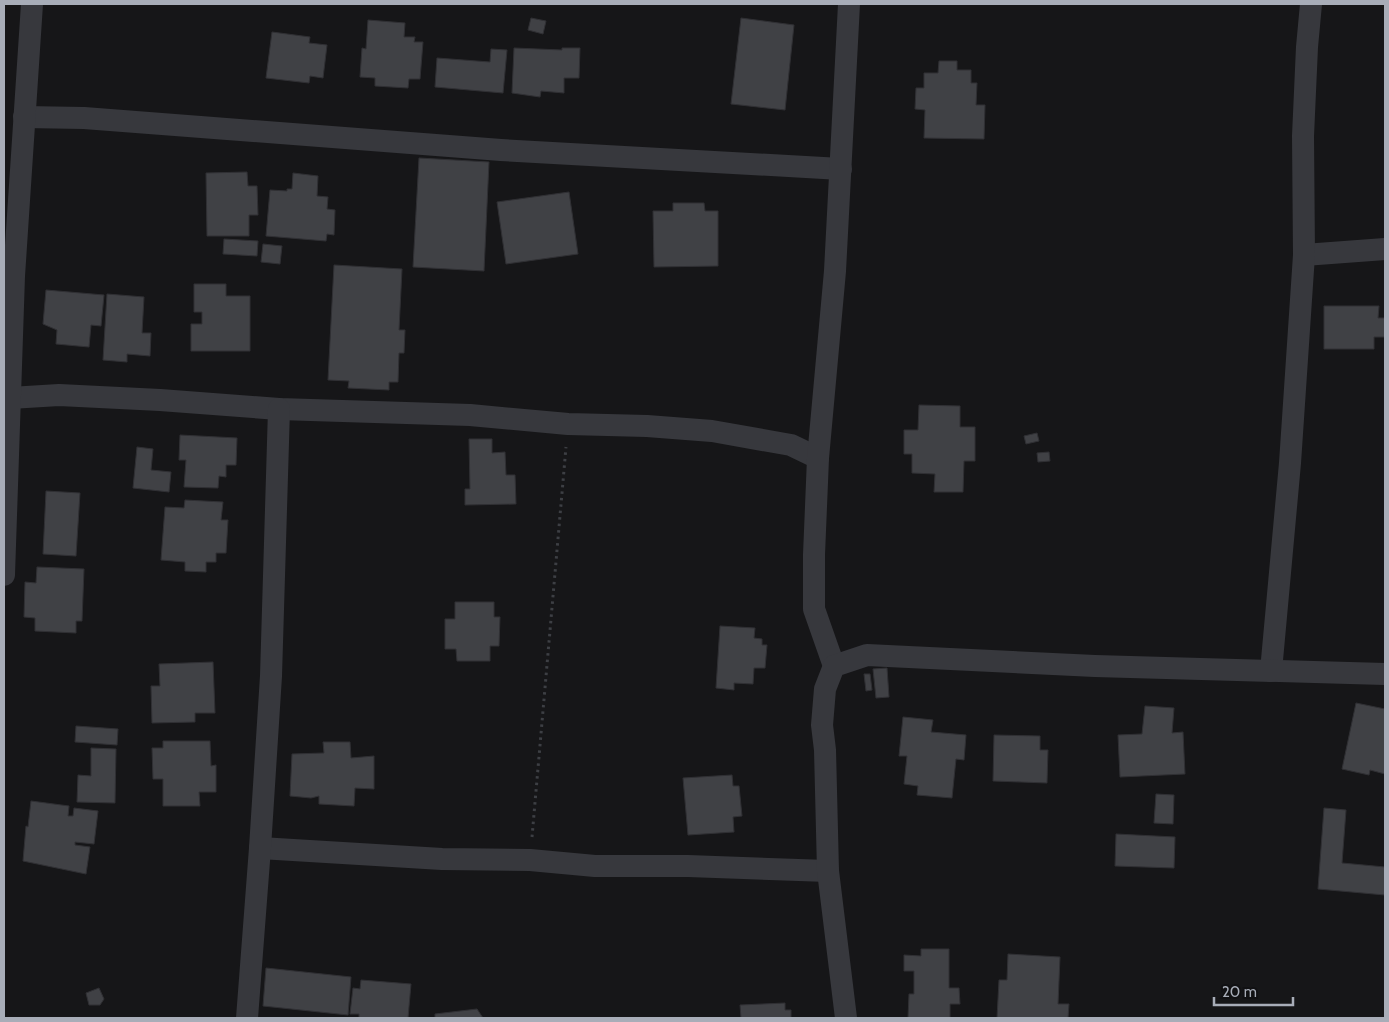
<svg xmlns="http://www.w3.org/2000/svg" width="1389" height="1022" viewBox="0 0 1389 1022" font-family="Cabin,sans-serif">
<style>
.building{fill:#404145;stroke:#303034}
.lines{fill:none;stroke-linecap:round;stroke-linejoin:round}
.path{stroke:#3d3f44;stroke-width:3;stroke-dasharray:2.5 4;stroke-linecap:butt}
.minor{stroke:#37383d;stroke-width:22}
</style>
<rect width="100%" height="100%" fill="#161618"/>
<g class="building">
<path d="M531,18L546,21L543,34L528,30Z"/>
<path d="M741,18L794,25L785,110L731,104Z"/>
<path d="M368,20L405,23L404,37H415L414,42H423L420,79H409L408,88L375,86V78L360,77L362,48L366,49Z"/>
<path d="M272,32L310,37L309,43L327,45L323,78L310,76L309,83L266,78Z"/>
<path d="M514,48L562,50V48H580L579,78H564V93L541,91L540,97L512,93Z"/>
<path d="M491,49L507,50L503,93L435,87L437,58L490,62Z"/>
<path d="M939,61H957V70H971V83H977L976,105H985L984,139L924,138L925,110L915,109L916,88H924V73H938Z"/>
<path d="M419,158L489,162L484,271L413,267Z"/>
<path d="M247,172L248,186H257L258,215H249V236H207L206,173Z"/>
<path d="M293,173L318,176L317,196L328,197L327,209L335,210L334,235L327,234L326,241L266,236L270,190L287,191V189H292Z"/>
<path d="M569,192L578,254L506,264L497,202Z"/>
<path d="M673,203H704L705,211H718V266L654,267L653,211H673Z"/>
<path d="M224,239L258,241L257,256L223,254Z"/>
<path d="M263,244L282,246L280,264L261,262Z"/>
<path d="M334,265L402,269L399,330H405L404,353H399L398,382H389V390L348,388L349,381L328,380Z"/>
<path d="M194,284H226V296H250V351H191V324H202V312H194Z"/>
<path d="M46,290L104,295L101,326L91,325L89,347L56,344L57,330L43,324Z"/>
<path d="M107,294L144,297L142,333H151L150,356L127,354V362L103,360Z"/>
<path d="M1324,306H1379L1378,318H1385V337H1374V349H1324Z"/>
<path d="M919,405L960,406V427H975V461H964L963,492H934L935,474L912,473V454H904V430H918Z"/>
<path d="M1037,433L1039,441L1026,444L1024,436Z"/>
<path d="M180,435L237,438L236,465H226V477L219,476L218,488L184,487L186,460H179Z"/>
<path d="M469,439H492V453L505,452L506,475H515L516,504L465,505V489H470Z"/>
<path d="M137,447L153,449L151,470L171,472L169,492L133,488Z"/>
<path d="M1049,452L1050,461L1038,462L1037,453Z"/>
<path d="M46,491L80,493L76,556L43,554Z"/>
<path d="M185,500L223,502L221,520H228L226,553H216V562H206V572L185,571V562L161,560L165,507L184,508Z"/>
<path d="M37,567L84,569L82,621H76V633L35,631V618L24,617L25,582L36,583Z"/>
<path d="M455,602H494V617H500L499,646H490V661H457L456,649H445V619H455Z"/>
<path d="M720,626L755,628L754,638L762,639V645H767L765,668H754L753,684L734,683V690L716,688Z"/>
<path d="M213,662L215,713H195V722L152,723L151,686H160L159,664Z"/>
<path d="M887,668L889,697L876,698L873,669Z"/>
<path d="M864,674H870L872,690L866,691Z"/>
<path d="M1356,703L1385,709V774L1370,770L1369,775L1342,769Z"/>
<path d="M1145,706L1174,708L1172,733L1183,732L1185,774L1120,777L1118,735L1142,734Z"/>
<path d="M903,717L933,720L931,732L966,735L964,760L956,759L952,798L917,795L918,786L904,784L907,756H899Z"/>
<path d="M76,726L118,729L117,745L75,742Z"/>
<path d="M994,735L1040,736V750H1048L1047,783L993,781Z"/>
<path d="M163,741H210L211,766L216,765V792H199L200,806H163V779H153L152,748H163Z"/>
<path d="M323,742H350L351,758L374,756V789L355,788L354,806L319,804V796L311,798L290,796L292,754L324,753Z"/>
<path d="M91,748L116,749L115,803L77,802L78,775L91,776Z"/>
<path d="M732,775L733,786H739L742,816L733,817L734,832L688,835L683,778Z"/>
<path d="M1156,794L1174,795L1173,824L1154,823Z"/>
<path d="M31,801L69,806L68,816H73L74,808L98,811L94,844L75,842V845L90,847L86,874L23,861L26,826L28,827Z"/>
<path d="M1324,808L1346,810L1342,863L1385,867V895L1318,889Z"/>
<path d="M1116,834L1175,837L1174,868L1115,866Z"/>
<path d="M921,949H949V988H959L960,1004H950V1018H908L909,994H914V971H904V955L921,956Z"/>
<path d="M1008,954L1060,957L1058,1004H1069L1068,1018H997L999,980H1007Z"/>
<path d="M266,968L351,977L348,1015L263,1006Z"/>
<path d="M361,980L411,984L408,1018H359V1014H350L353,988L360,989Z"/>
<path d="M99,988L104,999L100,1005H89L86,993Z"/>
<path d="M785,1003V1010H791V1018H741L740,1005Z"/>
<path d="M477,1009L483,1018H435V1014Z"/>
</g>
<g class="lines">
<path class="path" d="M532,837L566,447"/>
<g class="minor">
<path d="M24,117L84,118L501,150L841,169"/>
<path d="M1304,255L1385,249"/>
<path d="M10,398L59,395L160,400L279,409L470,415L568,424L647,426L712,431L791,445L818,458"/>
<path d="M4,575L14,276L32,4"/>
<path d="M834,666L814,609V555L818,458L835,271L849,4"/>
<path d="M1271,671L1290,463L1304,255L1303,136L1307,47L1311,4"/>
<path d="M260,848L442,859L530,860L595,866H688L828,871"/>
<path d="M247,1018L260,848L271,676L279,409"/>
<path d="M846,1018L828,871L825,750L822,725L825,689L834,666L867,655L1095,666L1385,674"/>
</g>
</g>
<rect width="1389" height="1022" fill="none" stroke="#a8adb8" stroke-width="10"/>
<path d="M1214 997v8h79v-8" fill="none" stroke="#a8adb8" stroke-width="2.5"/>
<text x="1222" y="997" font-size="15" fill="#a8adb8" stroke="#111113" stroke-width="4" paint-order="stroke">20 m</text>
</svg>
